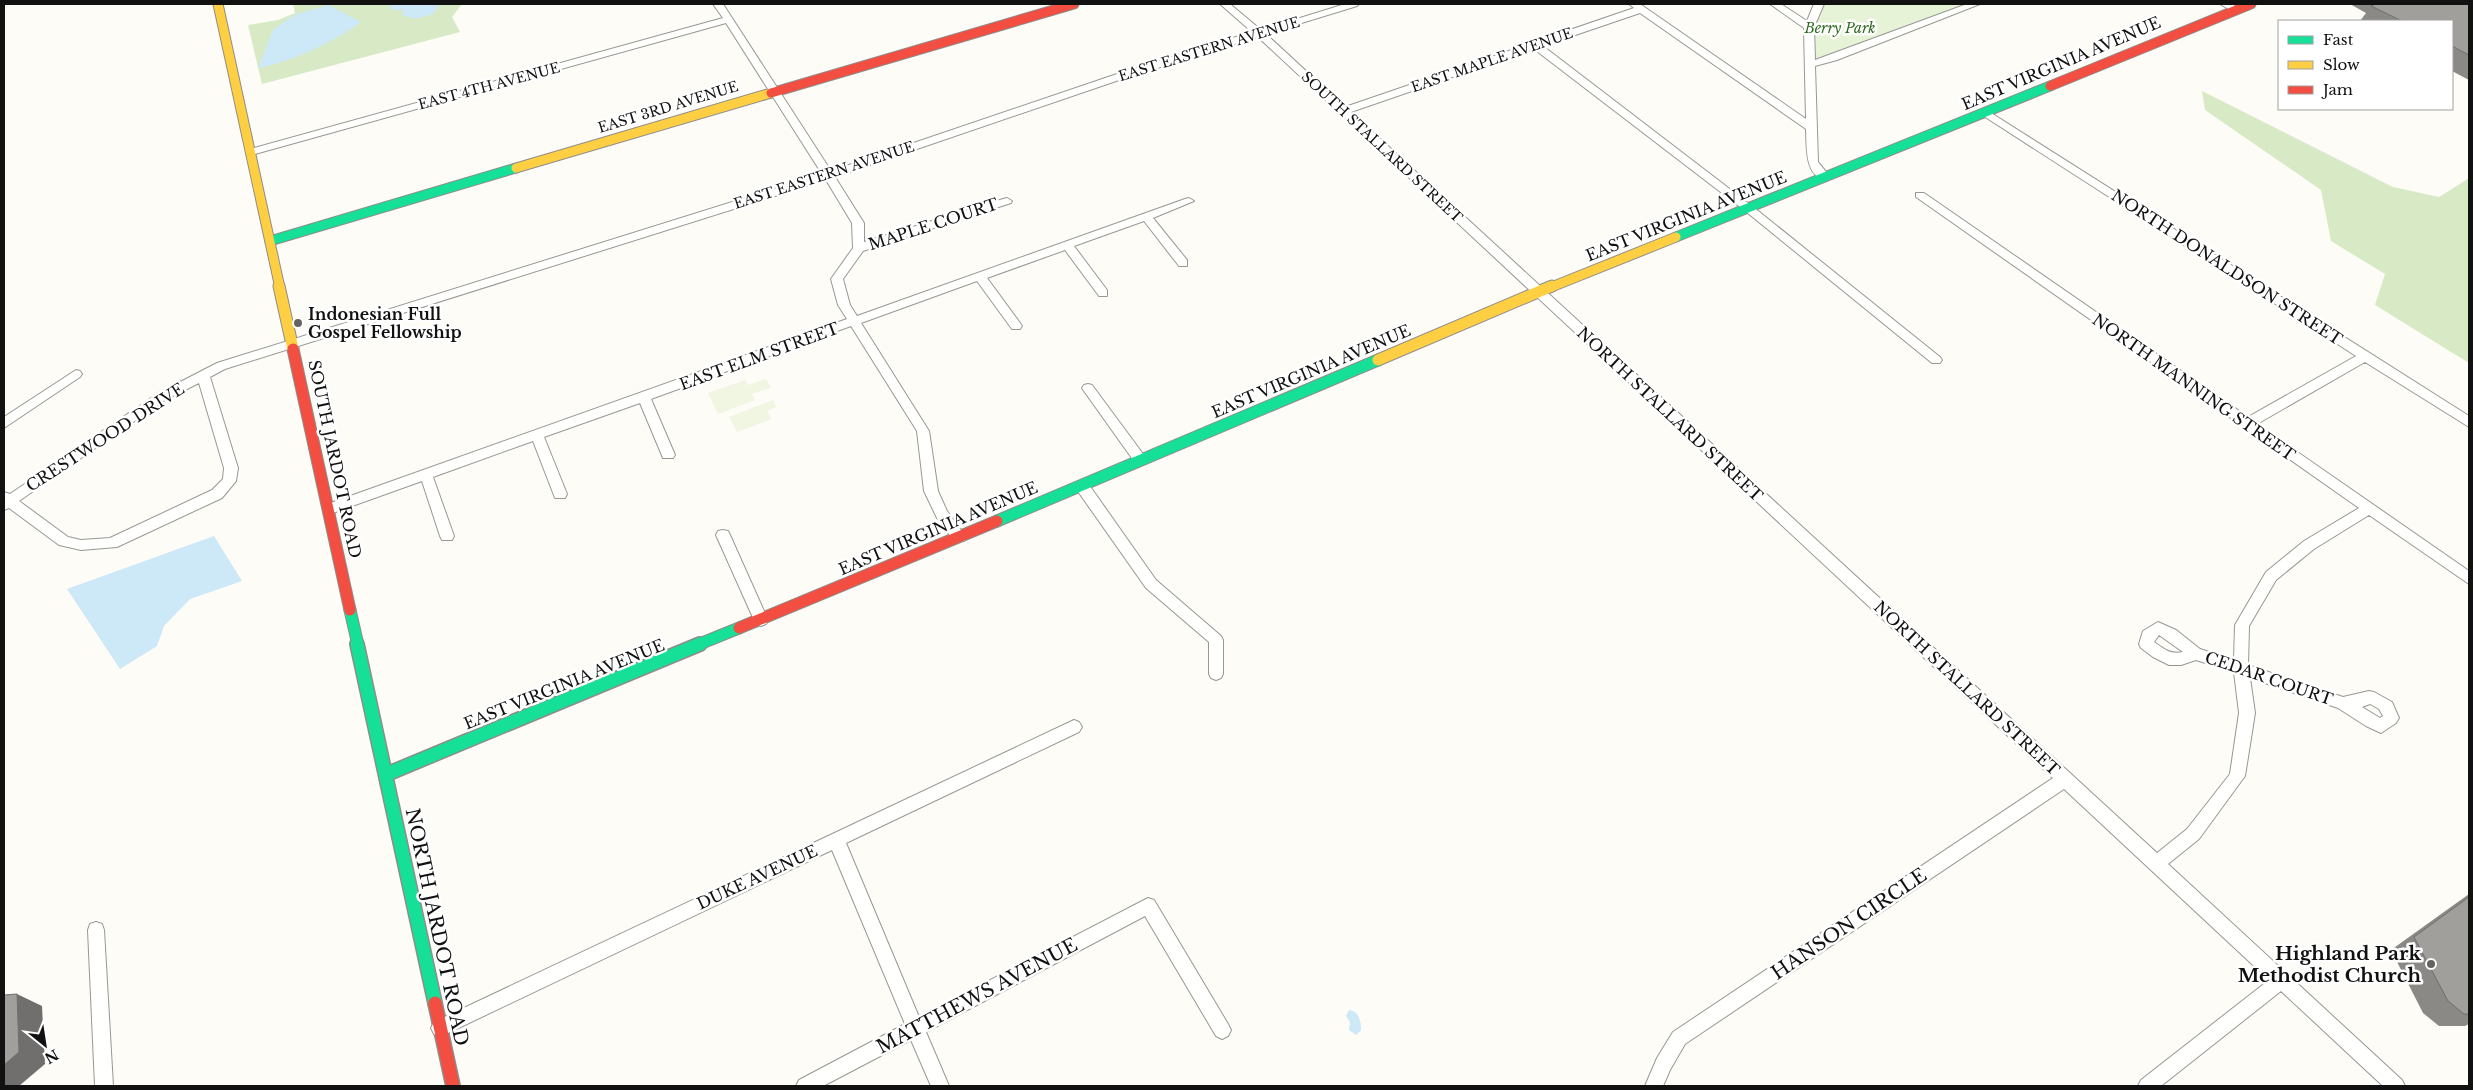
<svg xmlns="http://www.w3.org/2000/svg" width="2473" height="1090" viewBox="0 0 2473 1090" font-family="'Libre Baskerville',serif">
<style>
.green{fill:#e7f3d7}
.forest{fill:#d8eac5}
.pitch{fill:#f0f6e1}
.water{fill:#cde8f7}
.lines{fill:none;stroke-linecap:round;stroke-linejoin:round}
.street-casing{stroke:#979795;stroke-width:2}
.fast-far2-casing{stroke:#8e8d8b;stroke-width:11}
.fast-far1-casing{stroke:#8e8d8b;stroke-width:13}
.fast-casing{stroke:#8e8d8b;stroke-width:16}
.slow-far1-casing{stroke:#8e8d8b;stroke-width:11}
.slow-casing{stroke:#8e8d8b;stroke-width:13}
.jam-far2-casing{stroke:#8e8d8b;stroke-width:11}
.jam-far1-casing{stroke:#8e8d8b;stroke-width:13}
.jam-casing{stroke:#8e8d8b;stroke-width:16}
.street{fill:#fffffe;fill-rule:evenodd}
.fast-far2{stroke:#16e098;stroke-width:9}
.fast-far1{stroke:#16e098;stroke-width:11}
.fast{stroke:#16e098;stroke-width:13}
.slow-far1{stroke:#ffcf43;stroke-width:9}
.slow{stroke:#ffcf43;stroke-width:11}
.jam-far2{stroke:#f24e42;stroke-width:9}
.jam-far1{stroke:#f24e42;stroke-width:11}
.jam{stroke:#f24e42;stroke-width:13}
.wall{fill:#8a8986}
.shaded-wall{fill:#716f6d}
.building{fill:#a19f9c;stroke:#716f6d}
.poi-dot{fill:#646362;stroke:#fff;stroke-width:2}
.labels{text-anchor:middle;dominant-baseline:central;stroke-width:5;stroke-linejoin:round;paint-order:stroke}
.far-park-label{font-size:14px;font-style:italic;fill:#2f6b1f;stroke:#fff}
.far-street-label{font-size:14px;fill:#111;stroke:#fff}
.street-label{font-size:16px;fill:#111;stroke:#fff}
.poi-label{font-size:16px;font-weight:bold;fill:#111;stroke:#fff;text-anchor:start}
.near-street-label{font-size:19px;fill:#111;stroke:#fff}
.near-poi-label{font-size:19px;font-weight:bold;fill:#111;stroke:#fff;text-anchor:end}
</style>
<rect width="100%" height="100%" fill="#fdfcf7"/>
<path class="green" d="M1823,4H1964L1831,57L1811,61L1813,28Z"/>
<g class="forest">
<path d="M293,4H462L452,17L460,32L262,84L248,25L278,20L295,13Z"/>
<path d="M2202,91L2393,187L2439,197L2469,178V363L2375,305L2385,274L2331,241L2321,190L2205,110Z"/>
</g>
<g class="pitch">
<path d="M766,379L771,388L752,394L755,400L718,414L708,393L745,380L748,385Z"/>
<path d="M773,400L776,407L767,411L771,419L737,432L729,417Z"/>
</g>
<g class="water">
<path d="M389,4H440L433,14L415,19L402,15L404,10H392Z"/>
<path d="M328,5L361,22C332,43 294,61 258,68L273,30L294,15Z"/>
<path d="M214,536L242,581L190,599L164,626L157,646L120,669L67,589Z"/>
<path d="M1349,1010C1359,1011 1361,1021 1361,1030L1356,1035L1349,1030L1350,1022L1346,1016Z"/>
</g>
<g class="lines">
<defs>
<g id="street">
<path d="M713,4H723L831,171L1117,74L1252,32L1220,4H1230L1261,30L1345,4H1359L1357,6L1266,34L1345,107L1634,8L1629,4H1640L1806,119L1804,28L1770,4H1781L1807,21L1814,4H1824L1814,27L1815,60L1967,4H1980L1837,60L1815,66L1818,162L1831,178L1826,181C1804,175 1807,147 1806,129L1640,13L1543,46L1752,206L1940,357L1942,360L1940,363H1932L1744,210L1534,49L1351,112L2157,853L2187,829L2230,774L2239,713L2234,672L2196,660L2181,665H2169L2153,657L2141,648L2139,644L2143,631L2158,622L2176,630L2200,649L2234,660L2235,625L2266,572L2304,541L2359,508L1916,197V193H1924L2248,417L2356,356L1979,113L1980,111H1988L2469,416V427L2365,362L2257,424L2469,571V584L2369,515L2314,549L2276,580L2249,626L2248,665L2343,697L2369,691L2374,692L2392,702L2399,718L2396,723L2381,733L2366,726L2338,708L2250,678L2255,713L2245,776L2199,839L2168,864L2402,1080L2405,1086H2383L2281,991L2161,1086H2138L2141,1080L2269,980L2064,789L1685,1044L1670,1070L1663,1086H1645L1657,1058L1673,1032L2053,778L1258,37L1125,78L835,177L864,223V242L1003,199L1007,198L1012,201L1011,203L863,251L843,279L850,305L857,316L1185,199L1189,198L1194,201L1153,218L1187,260V266H1179L1144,221L1074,246L1107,290V296H1099L1065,250L987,278L1020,323L1022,326L1020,329H1012L977,281L861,323L929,431L938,491L947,511L966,537L964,541H954L937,518L924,491L917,431L851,326L651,399L675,455L673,458H663L640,403L544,437L567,494L565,498H555L533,441L433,477L454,536L452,540H442L440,536L422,481L330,514L323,509L325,505L847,319L838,305L831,279L853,248L852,223L826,180L225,369L210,377L238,468L236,481L222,498L117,547L81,550L59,545L9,508L4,510V492L10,494L157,394L217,363L822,174L726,23L255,154H247L246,152L247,150L723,18ZM199,383L224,468L223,479L212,490L110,538L81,540L68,537L19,501L165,400ZM2159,635L2183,652C2171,655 2164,649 2154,642ZM2370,704L2379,709L2383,716L2380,718L2362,707Z"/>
<path d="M2220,4H2232L2240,9L2232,11Z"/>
<path d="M76,370L80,371L82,374L80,377L4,428V417Z"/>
<path d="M1088,384L1092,385L1146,458L1148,461L1146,464H1136L1084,391L1082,388L1084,385Z"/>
<path d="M1082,481L1087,482L1156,580L1221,636L1223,640V674L1221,678L1216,680L1211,678L1209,674V642L1146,588L1077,490L1075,486L1077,482Z"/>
<path d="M723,530L728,531L730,535L768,620L766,624L761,626L756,624L754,620L716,535L718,531Z"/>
<path d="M1074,720L1079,722L1082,727L1079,732L846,843L919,1017L1148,898L1154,900L1228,1024L1231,1030L1228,1036L1222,1039L1216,1036L1145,916L926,1032L949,1086H931L911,1040L823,1086H796L799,1080L905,1024L832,850L446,1034L440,1037L434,1034L431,1028L434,1022Z"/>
<path d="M96,922L102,924L104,930L113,1086H95L88,930L90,924Z"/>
</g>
<g id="fast-far2">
<path d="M1676,237L2050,86"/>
<path d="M270,241L516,168"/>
</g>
<g id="fast-far1">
<path d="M997,521L1378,360"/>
<path d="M350,610L358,645"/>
<path d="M697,645L739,628"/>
</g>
<g id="fast">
<path d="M357,644L435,1003"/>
<path d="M387,774L700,644"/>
</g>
<g id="slow-far1">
<path d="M218,4L280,288"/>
<path d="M516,168L771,93"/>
<path d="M1549,288L1676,237"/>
</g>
<g id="slow">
<path d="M279,286L293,349"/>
<path d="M1378,360L1552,286"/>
</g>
<g id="jam-far2">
<path d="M2050,86L2251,4"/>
<path d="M771,93L1074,4"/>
</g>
<g id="jam-far1">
<path d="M293,349L350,610"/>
<path d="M739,628L997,521"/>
</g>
<path id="jam" d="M435,1003L453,1086"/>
</defs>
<use href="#street" class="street-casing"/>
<use href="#fast-far2" class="fast-far2-casing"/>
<use href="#fast-far1" class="fast-far1-casing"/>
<use href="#fast" class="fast-casing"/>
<use href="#slow-far1" class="slow-far1-casing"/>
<use href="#slow" class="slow-casing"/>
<use href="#jam-far2" class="jam-far2-casing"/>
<use href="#jam-far1" class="jam-far1-casing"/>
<use href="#jam" class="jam-casing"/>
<use href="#street" class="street"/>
<use href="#fast-far2" class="fast-far2"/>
<use href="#fast-far1" class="fast-far1"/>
<use href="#fast" class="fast"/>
<use href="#slow-far1" class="slow-far1"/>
<use href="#slow" class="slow"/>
<use href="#jam-far2" class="jam-far2"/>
<use href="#jam-far1" class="jam-far1"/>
<use href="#jam" class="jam"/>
</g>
<g class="wall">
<path d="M2350,4H2469V80L2452,71V21H2360L2366,13Z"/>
<path d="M2469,894V1024L2465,1026H2439L2423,1013L2391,950Z"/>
</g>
<path class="shaded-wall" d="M17,994L42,1006L45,1064L19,1086H4V1065Z"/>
<g class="building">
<path d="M2376,4H2469V55L2452,46V21H2402L2371,6Z"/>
<path d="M2469,897V1014H2464L2448,1001L2414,937Z"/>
<path d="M17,994L19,1052L4,1065V995Z"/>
</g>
<g class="poi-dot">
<circle cx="298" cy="323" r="5"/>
<circle cx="2431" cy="964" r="5"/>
</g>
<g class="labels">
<g class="far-park-label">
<text x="1840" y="28">Berry Park</text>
</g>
<g class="far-street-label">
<text transform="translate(1209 49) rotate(-17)">EAST EASTERN AVENUE</text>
<text transform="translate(1492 60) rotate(-19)">EAST MAPLE AVENUE</text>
<text transform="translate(489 86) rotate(-15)">EAST 4TH AVENUE</text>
<text transform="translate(668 107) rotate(-17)">EAST 3RD AVENUE</text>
<text transform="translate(1382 147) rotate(43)">SOUTH STALLARD STREET</text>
<text transform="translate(824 175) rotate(-18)">EAST EASTERN AVENUE</text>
</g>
<g class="street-label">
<text transform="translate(2061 63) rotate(-23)">EAST VIRGINIA AVENUE</text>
<text transform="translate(1686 216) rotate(-22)">EAST VIRGINIA AVENUE</text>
<text transform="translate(933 224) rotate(-18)">MAPLE COURT</text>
<text transform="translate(2227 267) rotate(33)">NORTH DONALDSON STREET</text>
<text transform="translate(759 356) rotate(-20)">EAST ELM STREET</text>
<text transform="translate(1311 371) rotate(-23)">EAST VIRGINIA AVENUE</text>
<text transform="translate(2194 387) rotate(35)">NORTH MANNING STREET</text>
<text transform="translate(1670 414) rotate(43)">NORTH STALLARD STREET</text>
<text transform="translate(105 437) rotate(-33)">CRESTWOOD DRIVE</text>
<text transform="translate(335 459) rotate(78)">SOUTH JARDOT ROAD</text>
<text transform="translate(938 528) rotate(-23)">EAST VIRGINIA AVENUE</text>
<text transform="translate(2269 678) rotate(19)">CEDAR COURT</text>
<text transform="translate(564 684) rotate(-22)">EAST VIRGINIA AVENUE</text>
<text transform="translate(1967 688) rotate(43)">NORTH STALLARD STREET</text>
<text transform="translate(757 877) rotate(-25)">DUKE AVENUE</text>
</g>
<g class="poi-label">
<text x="308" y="314">Indonesian Full<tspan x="308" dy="18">Gospel Fellowship</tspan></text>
</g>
<g class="near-street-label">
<text transform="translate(1849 924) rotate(-34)">HANSON CIRCLE</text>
<text transform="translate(437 927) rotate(78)">NORTH JARDOT ROAD</text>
<text transform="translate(977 996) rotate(-28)">MATTHEWS AVENUE</text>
</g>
<g class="near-poi-label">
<text x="2421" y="953">Highland Park<tspan x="2421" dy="22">Methodist Church</tspan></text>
</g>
</g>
<rect width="2473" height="1090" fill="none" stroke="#111111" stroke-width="10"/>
<rect x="2278" y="20" width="175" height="90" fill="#ffffff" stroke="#a0a0a0"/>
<rect x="2288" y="36" width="25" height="8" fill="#16e098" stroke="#a0a0a0"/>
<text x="2323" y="45" font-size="15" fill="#111111">Fast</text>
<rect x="2288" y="61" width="25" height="8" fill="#ffcf43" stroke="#a0a0a0"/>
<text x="2323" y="70" font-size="15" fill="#111111">Slow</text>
<rect x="2288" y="86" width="25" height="8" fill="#f24e42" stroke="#a0a0a0"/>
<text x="2323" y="95" font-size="15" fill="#111111">Jam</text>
<g transform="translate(45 1045) rotate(150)" stroke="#ffffff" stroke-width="4" paint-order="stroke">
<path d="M0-4L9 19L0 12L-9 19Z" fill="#111111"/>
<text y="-8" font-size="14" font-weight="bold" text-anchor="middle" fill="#111111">N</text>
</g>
</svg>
